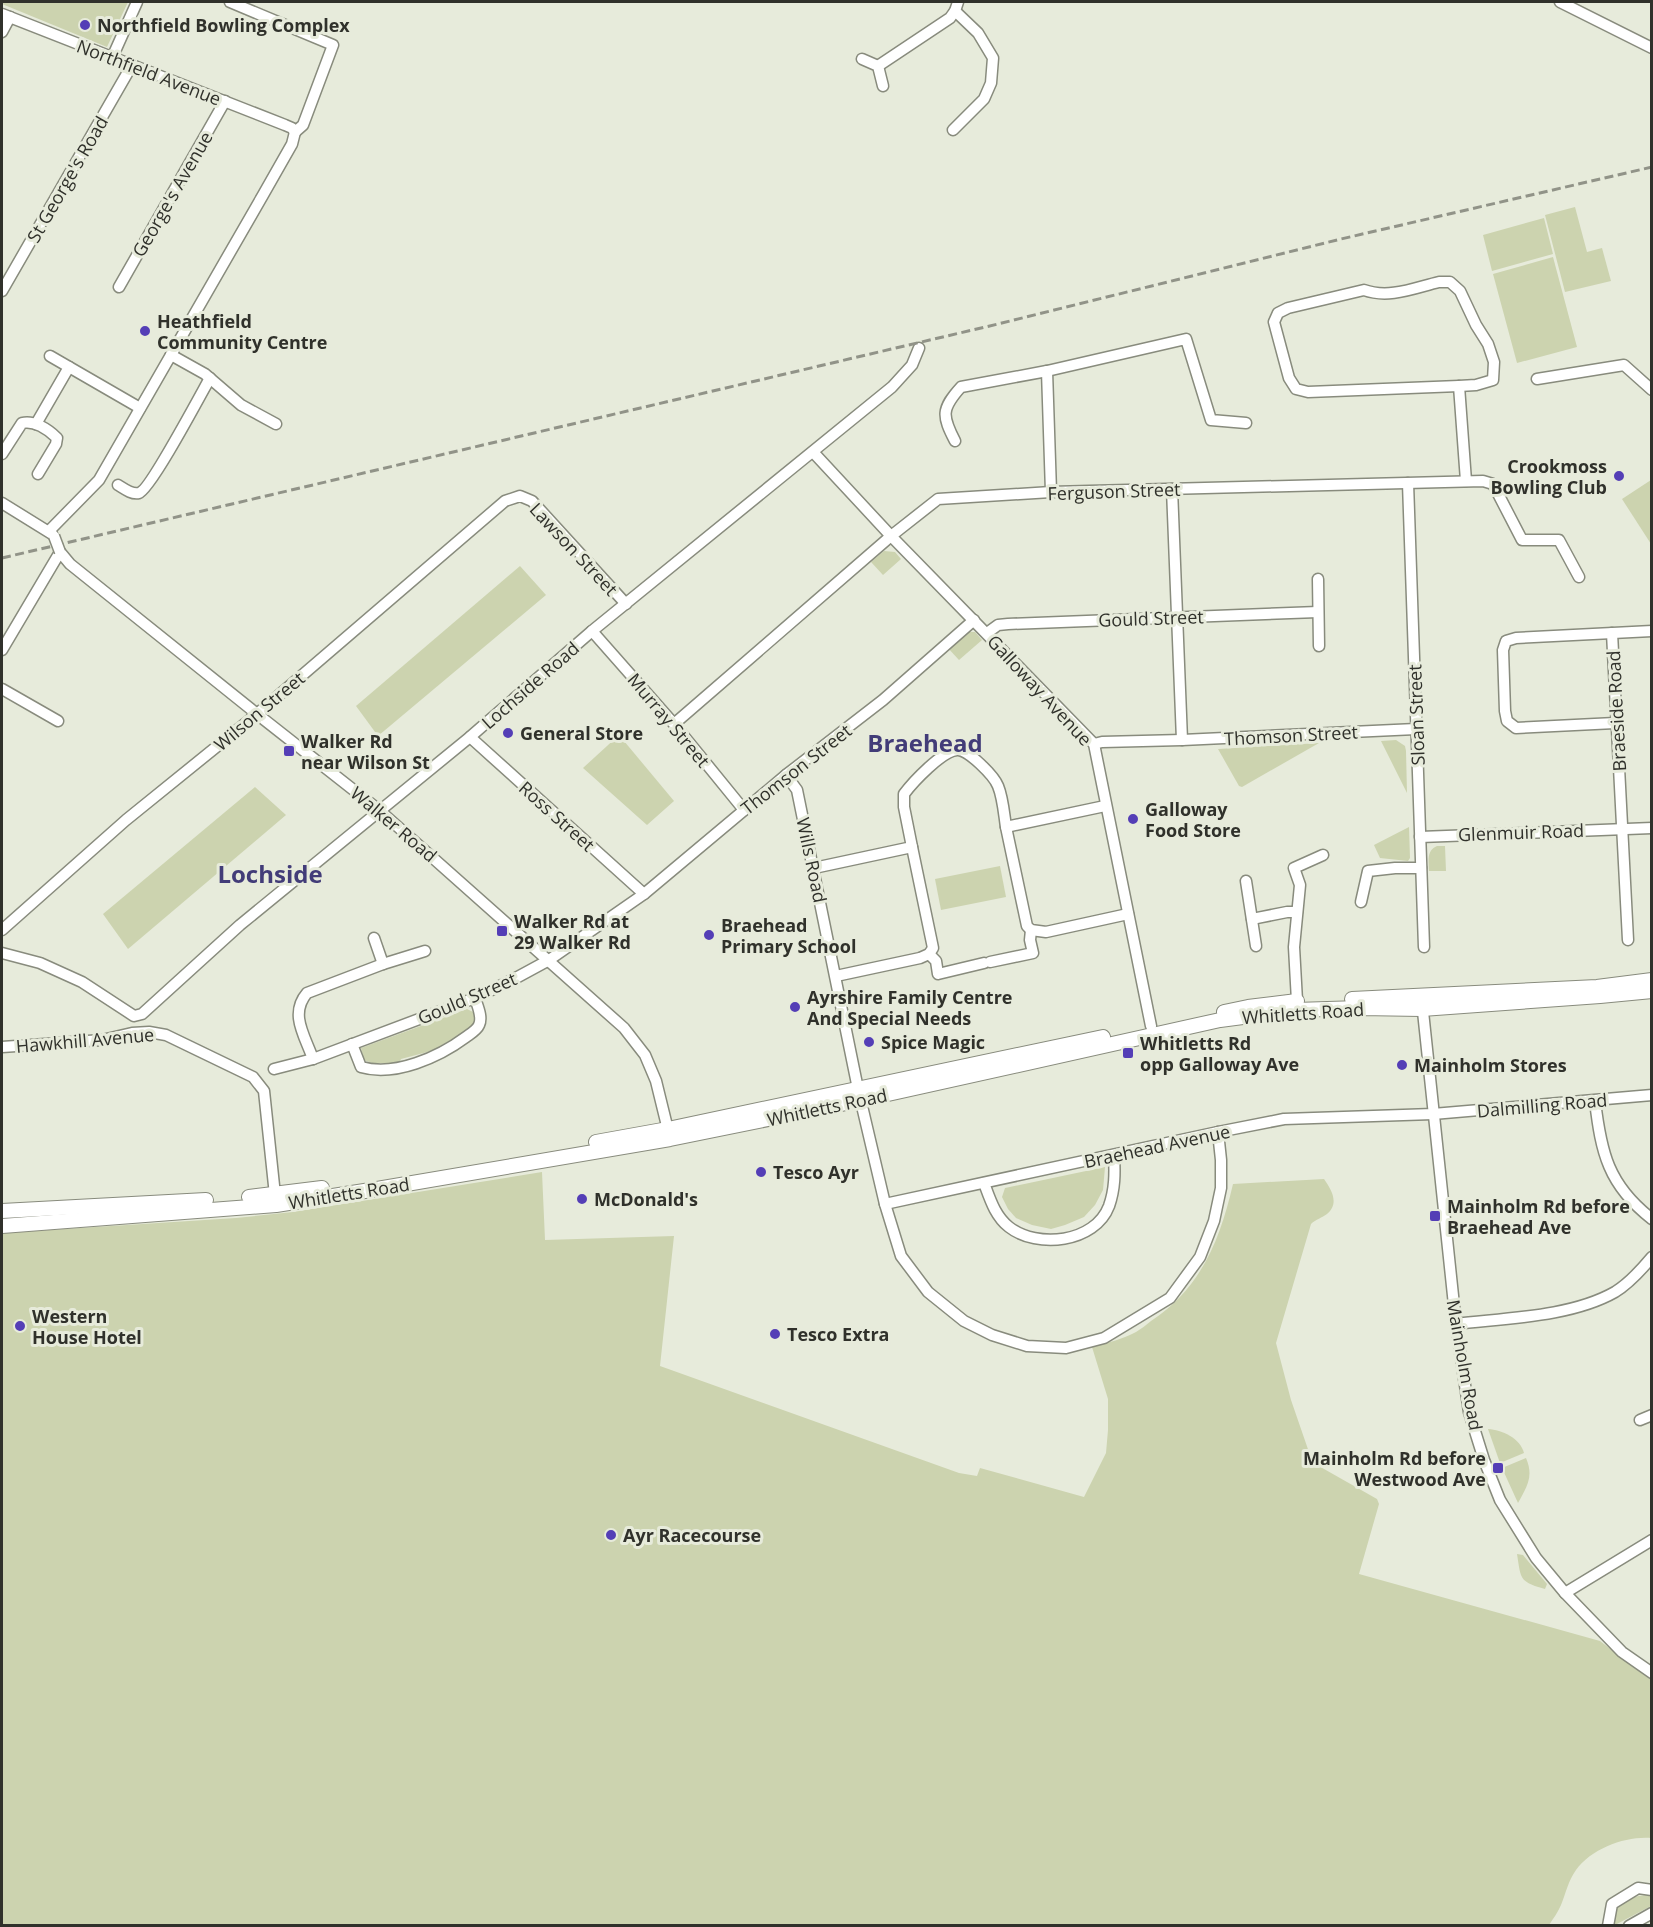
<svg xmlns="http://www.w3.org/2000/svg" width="1653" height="1927" viewBox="0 0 1653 1927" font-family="'Open Sans',sans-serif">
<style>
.green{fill:#ccd3af}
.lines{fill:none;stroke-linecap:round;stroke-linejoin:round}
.minor-casing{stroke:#888b7d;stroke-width:13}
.major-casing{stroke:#888b7d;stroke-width:16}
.minor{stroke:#fff;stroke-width:10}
.major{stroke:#fff;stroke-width:14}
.rail{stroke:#919388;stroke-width:3;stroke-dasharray:9 4.5;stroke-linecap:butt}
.minor-bridge-casing{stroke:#888b7d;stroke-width:13;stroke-linecap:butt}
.minor-bridge{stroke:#fff;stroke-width:10}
.poi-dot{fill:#543eb6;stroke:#e7ebdb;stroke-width:2}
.labels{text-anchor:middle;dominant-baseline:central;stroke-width:6;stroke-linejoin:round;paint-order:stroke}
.poi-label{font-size:18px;font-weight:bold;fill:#30312b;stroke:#e7ebdb;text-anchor:start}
.street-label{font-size:18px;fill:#30312b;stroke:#e7ebdb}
.district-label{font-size:24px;font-weight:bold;fill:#423c78;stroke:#e7ebdb}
</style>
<rect width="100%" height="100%" fill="#e7ebdb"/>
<g class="green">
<path d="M2,2H128L107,47L2,4Z"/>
<path d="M1575,207L1587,252L1602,248L1611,281L1565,292L1545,215Z"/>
<path d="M1544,218L1553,254L1492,271L1483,235Z"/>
<path d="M1553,257L1577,347L1517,363L1493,274Z"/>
<path d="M1651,480V544L1622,499Z"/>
<path d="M884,551L895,552L901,559L883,575L871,562Z"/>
<path d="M520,566L546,595L378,736L356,706Z"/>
<path d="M964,632H975L982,640L959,660L947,647Z"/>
<path d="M619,735L674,801L647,825L583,768Z"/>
<path d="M1396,740L1405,746L1406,751L1407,793L1381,741Z"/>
<path d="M1319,743L1242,787L1239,786L1218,749Z"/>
<path d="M255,787L286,815L128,949L103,914Z"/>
<path d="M1409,827L1410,858L1408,861L1380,858L1374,845Z"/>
<path d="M1437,846H1445L1446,871H1429C1429,861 1426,851 1437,846Z"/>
<path d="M1000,866L1006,897L941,910L935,879Z"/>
<path d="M467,1009L475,1013L476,1024L454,1042L449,1041L431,1051L401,1059L399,1063H372L364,1060L361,1048Z"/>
<path d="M1105,1167L1103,1190L1095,1205L1084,1217L1065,1225L1051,1229L1032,1225L1016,1218L1008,1209L1002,1197L1005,1188Z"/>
<path d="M542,1172L545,1240L674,1236L660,1366L959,1473L977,1476L980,1468L1084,1497L1106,1453L1108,1430V1399L1092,1347C1107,1343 1123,1339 1136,1332C1141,1329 1146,1325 1151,1321C1201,1288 1220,1240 1233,1184L1324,1179C1331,1189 1340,1203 1327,1214C1322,1218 1316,1219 1311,1224L1276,1343L1291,1400L1311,1458L1317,1465L1377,1499L1379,1504L1359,1574L1600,1641L1651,1680V1838C1626,1836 1592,1848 1576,1870C1568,1881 1566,1893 1561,1905C1558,1912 1553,1919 1549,1925L2,1926V1233L236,1218L293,1212Z"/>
<path d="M1488,1429C1502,1430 1520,1438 1524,1453L1500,1463Z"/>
<path d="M1526,1458C1534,1477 1527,1486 1518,1503L1502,1468Z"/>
<path d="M1517,1554L1523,1555L1547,1584L1545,1589C1519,1582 1521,1579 1517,1554Z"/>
<path d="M1646,1895H1651V1906L1615,1925C1613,1903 1626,1897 1646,1895Z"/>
</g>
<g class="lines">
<defs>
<g id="minor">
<path d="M230,2L333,45L303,125L295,132"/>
<path d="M1560,2L1652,48"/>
<path d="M2,14L285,125L292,128L295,132"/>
<path d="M2,32L10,17"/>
<path d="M112,58L137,2"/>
<path d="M862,59L878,66L883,86"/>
<path d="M878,66L950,18L955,11L958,2"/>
<path d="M953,130L984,99L991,83L993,58L978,33L955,11"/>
<path d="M1439,282H1450L1460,291L1476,325L1488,344L1494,362L1493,380L1476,385L1459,386L1308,392L1296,389L1289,378L1274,322L1278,313L1288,308L1364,290C1389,299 1414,288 1439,282Z"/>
<path d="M119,287L225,101"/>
<path d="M2,291L132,65"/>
<path d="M171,355L205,374L241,405L276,424"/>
<path d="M50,356L140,408"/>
<path d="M1047,371L1051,492"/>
<path d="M1537,379L1624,365L1652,390"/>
<path d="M1459,386L1466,481"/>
<path d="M36,424L69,367"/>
<path d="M955,441C942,416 941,409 961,387L1047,371L1186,339L1211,420L1246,423"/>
<path d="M813,452L891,536L1094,744L1151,1026"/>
<path d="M2,454L22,423C34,420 48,429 57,438L56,444L38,474"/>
<path d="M1408,483L1424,947"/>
<path d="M118,485C123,488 132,495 139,493C150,490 201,394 210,378"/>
<path d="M1172,489L1182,740"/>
<path d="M2,503L52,534"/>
<path d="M49,531L99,480L263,195L292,144L295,132"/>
<path d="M1318,579L1319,646"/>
<path d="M592,631L674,724L744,810"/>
<path d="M987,633L998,625L1008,624L1318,612"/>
<path d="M1612,633L1628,940"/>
<path d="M2,650L60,552L70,564L257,714L379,810L624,1028L645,1055L656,1081L669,1134"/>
<path d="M2,689L58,721"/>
<path d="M1615,723L1516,728L1507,721L1505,711L1503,650L1506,641L1516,638L1652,631"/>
<path d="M674,724L891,536L938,499L1051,492L1483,481L1493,484L1522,540H1559L1579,577"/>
<path d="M470,737L644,894"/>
<path d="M1094,744L1102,742L1182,740L1416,729"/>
<path d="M786,775L797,790L858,1089L885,1204L901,1256L928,1292L964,1321L992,1335L1027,1346L1066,1348L1104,1338L1170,1298L1200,1257L1214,1221L1221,1188V1160L1218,1132"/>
<path d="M1006,827L1027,926L1031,930L1046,932L1128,914"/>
<path d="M1420,837L1652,828"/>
<path d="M814,868L912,847L904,807V794C913,782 942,751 957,750C968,749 994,776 998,786C1003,798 1004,814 1006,827L1105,806"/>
<path d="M1246,881L1256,946"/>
<path d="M1361,902L1368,871L1395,868H1421"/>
<path d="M1252,919L1287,912H1297"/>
<path d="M2,930L126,820L257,714L505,501L520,496L532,501L626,604"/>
<path d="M374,938L383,964"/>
<path d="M2,953L40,963L82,982L134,1016L142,1014L240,925L470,737L592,631L892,387L912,365L919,348"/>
<path d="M929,954L936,961L938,974L984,963"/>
<path d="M990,962L1033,953L1030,940L1031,930"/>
<path d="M836,976L920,958L929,954L933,948L912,847"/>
<path d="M1297,1001L1294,947L1300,885L1294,868L1323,855"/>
<path d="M1422,1002L1456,1324L1469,1412L1484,1460L1500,1500L1536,1558L1565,1593L1622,1652L1652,1673"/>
<path d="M352,1044L361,1067C395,1077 439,1057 466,1037C470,1034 477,1030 479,1025C483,1017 477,1005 475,998"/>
<path d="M2,1047L102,1040L132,1033L149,1032L166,1035L253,1077L264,1091L275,1195"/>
<path d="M313,1059C305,1036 289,1014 307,993L383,964L425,951"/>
<path d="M274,1069L313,1059L475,998L514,979L549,960L644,894L786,775L883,700L974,620"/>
<path d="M1595,1101C1601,1152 1608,1185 1652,1219"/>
<path d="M984,1183C990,1199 995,1216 1009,1227C1037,1249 1095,1243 1109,1206C1115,1189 1115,1173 1114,1155"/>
<path d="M885,1204L1218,1132L1284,1119L1433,1114L1652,1095"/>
<path d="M1456,1324C1506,1318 1571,1317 1615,1292C1628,1284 1642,1269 1652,1257"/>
<path d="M1640,1420L1652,1415"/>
<path d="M1565,1593L1652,1540"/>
<path d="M1608,1926L1612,1904L1638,1888L1652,1890"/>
<path d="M1629,1926L1652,1913"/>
</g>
<g id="major">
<path d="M1352,999L1597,987L1652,980"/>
<path d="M1224,1012L1248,1007L1297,1001"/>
<path d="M596,1142L668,1129L1103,1037"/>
<path d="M249,1197L322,1188"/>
<path d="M2,1211L206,1200"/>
<path d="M2,1226L276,1205L377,1189L670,1139L861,1100L1220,1020L1295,1010L1360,1008L1422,1009L1600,996L1652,991"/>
</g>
</defs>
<use href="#minor" class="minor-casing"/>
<use href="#major" class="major-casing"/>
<use href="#minor" class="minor"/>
<use href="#major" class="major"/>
<path class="rail" d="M2,558L998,324L1341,239L1652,167"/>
<defs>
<path id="minor-bridge" d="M54,536L60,552"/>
</defs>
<use href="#minor-bridge" class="minor-bridge-casing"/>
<use href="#minor-bridge" class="minor-bridge"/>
</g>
<g class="poi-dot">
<circle cx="85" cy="25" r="6"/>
<circle cx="145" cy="331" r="6"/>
<circle cx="1619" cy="476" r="6"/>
<circle cx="508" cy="733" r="6"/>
<rect x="283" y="745" width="12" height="12" rx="3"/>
<circle cx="1133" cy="819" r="6"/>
<rect x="496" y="925" width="12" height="12" rx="3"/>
<circle cx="709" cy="935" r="6"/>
<circle cx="795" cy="1007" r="6"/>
<circle cx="869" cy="1042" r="6"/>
<rect x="1122" y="1047" width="12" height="12" rx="3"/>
<circle cx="1402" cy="1065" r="6"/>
<circle cx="761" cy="1172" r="6"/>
<circle cx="582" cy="1199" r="6"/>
<rect x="1429" y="1210" width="12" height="12" rx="3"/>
<circle cx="20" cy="1326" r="6"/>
<circle cx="775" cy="1334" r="6"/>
<rect x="1492" y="1462" width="12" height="12" rx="3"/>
<circle cx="611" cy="1535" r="6"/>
</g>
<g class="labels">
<g class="poi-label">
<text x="97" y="25">Northfield Bowling Complex</text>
<text x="157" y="321">Heathfield<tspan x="157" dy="21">Community Centre</tspan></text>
<text x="1607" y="466" text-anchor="end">Crookmoss<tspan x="1607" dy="21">Bowling Club</tspan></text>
<text x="520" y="733">General Store</text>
<text x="301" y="741">Walker Rd<tspan x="301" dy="21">near Wilson St</tspan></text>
<text x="1145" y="809">Galloway<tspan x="1145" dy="21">Food Store</tspan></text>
<text x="514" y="921">Walker Rd at<tspan x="514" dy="21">29 Walker Rd</tspan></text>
<text x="721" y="925">Braehead<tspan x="721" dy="21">Primary School</tspan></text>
<text x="807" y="997">Ayrshire Family Centre<tspan x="807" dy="21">And Special Needs</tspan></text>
<text x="881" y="1042">Spice Magic</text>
<text x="1140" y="1043">Whitletts Rd<tspan x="1140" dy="21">opp Galloway Ave</tspan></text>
<text x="1414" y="1065">Mainholm Stores</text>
<text x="773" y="1172">Tesco Ayr</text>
<text x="594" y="1199">McDonald's</text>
<text x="1447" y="1206">Mainholm Rd before<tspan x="1447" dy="21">Braehead Ave</tspan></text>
<text x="32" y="1316">Western<tspan x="32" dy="21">House Hotel</tspan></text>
<text x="787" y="1334">Tesco Extra</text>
<text x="1486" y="1458" text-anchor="end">Mainholm Rd before<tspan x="1486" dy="21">Westwood Ave</tspan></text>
<text x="623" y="1535">Ayr Racecourse</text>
</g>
<g class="street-label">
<text transform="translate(149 72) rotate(21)">Northfield Avenue</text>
<text transform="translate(67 179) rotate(-60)">St George's Road</text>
<text transform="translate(172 194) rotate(-60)">George's Avenue</text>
<text transform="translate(1114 491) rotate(-2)">Ferguson Street</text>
<text transform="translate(574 549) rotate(47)">Lawson Street</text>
<text transform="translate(1151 618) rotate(-2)">Gould Street</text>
<text transform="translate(530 685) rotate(-41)">Lochside Road</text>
<text transform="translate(1040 690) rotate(47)">Galloway Avenue</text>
<text transform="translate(259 711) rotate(-40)">Wilson Street</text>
<text transform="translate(1616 711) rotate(-93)">Braeside Road</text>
<text transform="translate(1416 715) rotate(-92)">Sloan Street</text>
<text transform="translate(669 720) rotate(50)">Murray Street</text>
<text transform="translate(1291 735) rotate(-3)">Thomson Street</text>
<text transform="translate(796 769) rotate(-38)">Thomson Street</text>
<text transform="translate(557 816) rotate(42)">Ross Street</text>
<text transform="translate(394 824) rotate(40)">Walker Road</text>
<text transform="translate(1521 832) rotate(-2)">Glenmuir Road</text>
<text transform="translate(812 860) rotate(78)">Wills Road</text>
<text transform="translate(467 998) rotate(-23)">Gould Street</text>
<text transform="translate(1303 1013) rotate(-4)">Whitletts Road</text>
<text transform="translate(85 1040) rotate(-5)">Hawkhill Avenue</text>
<text transform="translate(1542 1105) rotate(-5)">Dalmilling Road</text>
<text transform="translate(827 1107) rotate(-12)">Whitletts Road</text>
<text transform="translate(1157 1146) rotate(-12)">Braehead Avenue</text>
<text transform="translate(349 1193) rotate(-9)">Whitletts Road</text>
<text transform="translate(1465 1365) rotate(80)">Mainholm Road</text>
</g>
<g class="district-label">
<text x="925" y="742">Braehead</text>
<text x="270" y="873">Lochside</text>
</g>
</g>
<rect width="1653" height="1927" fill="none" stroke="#30312b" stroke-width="6"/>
</svg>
